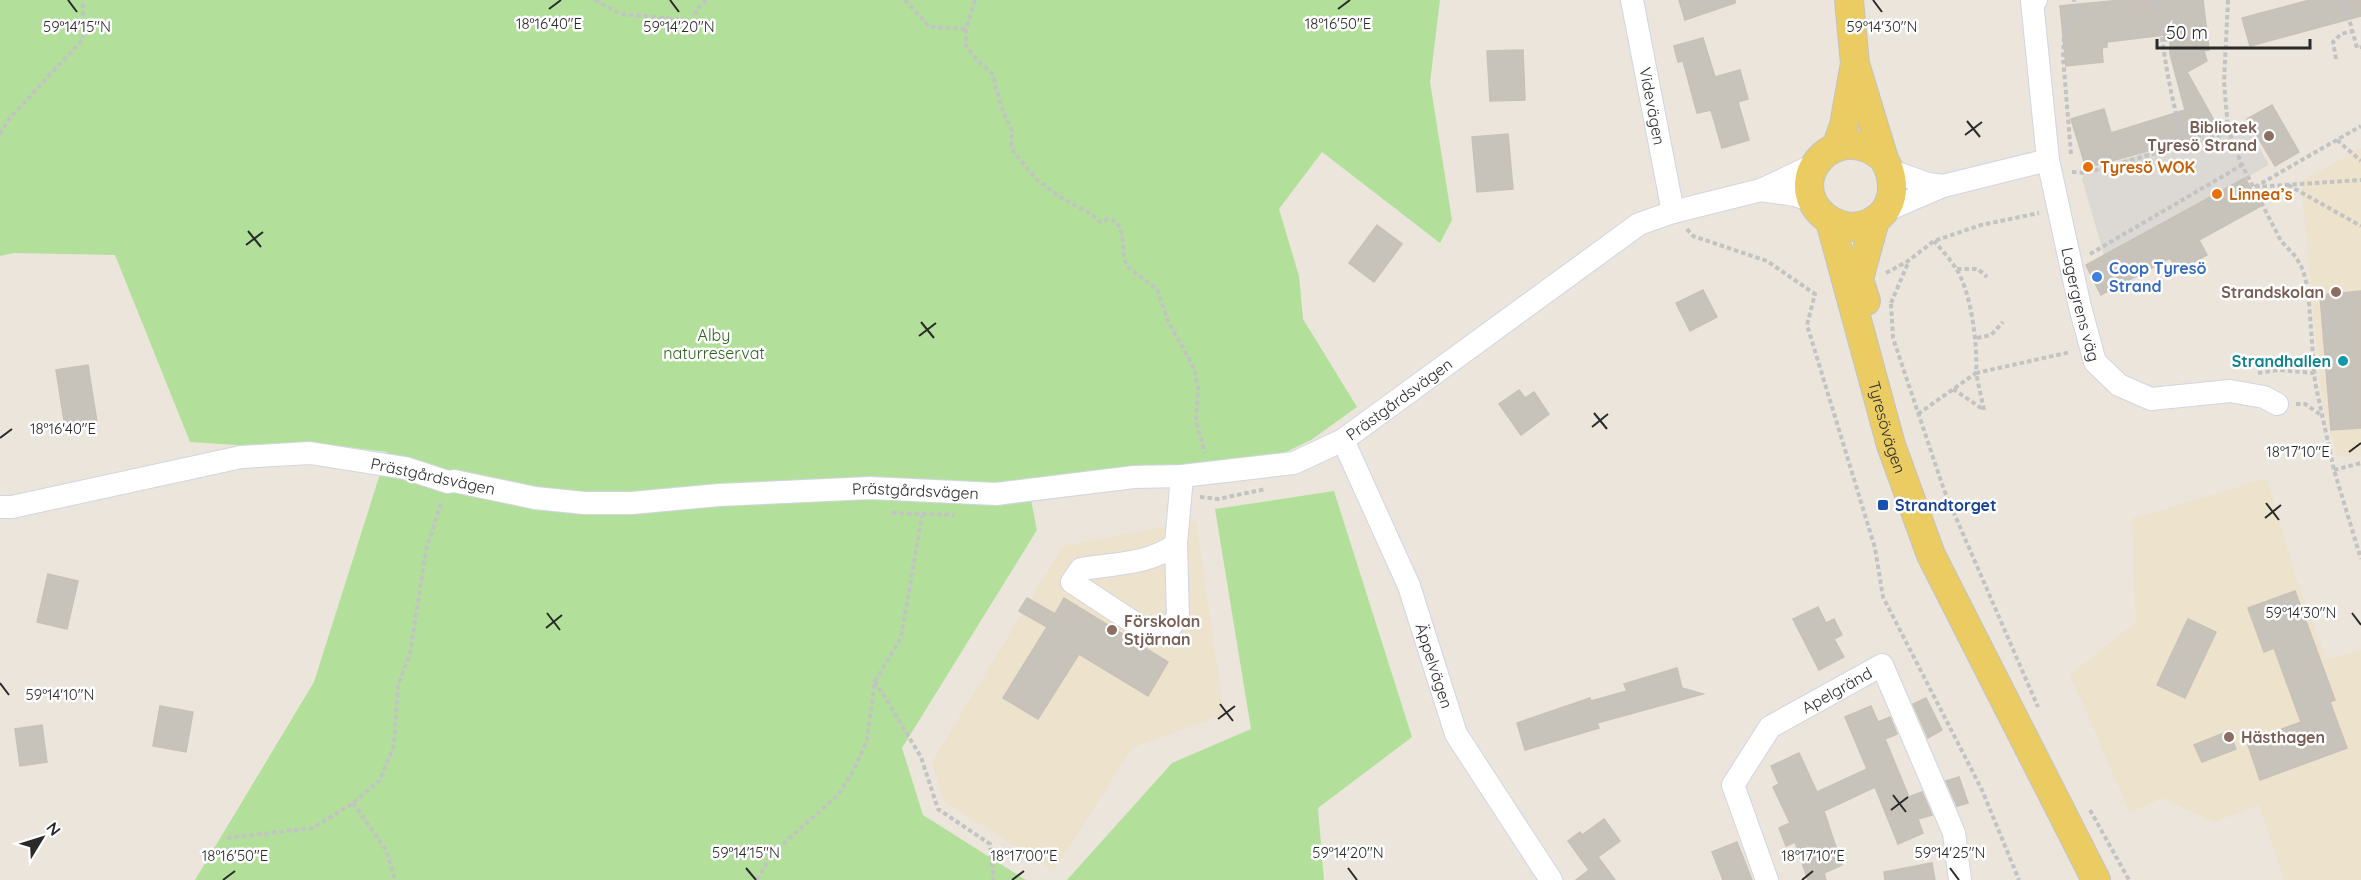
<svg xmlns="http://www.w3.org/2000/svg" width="2361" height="880" viewBox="0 0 2361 880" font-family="Quicksand,sans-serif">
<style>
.education{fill:#ede2cc}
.green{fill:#b2e09b}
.plaza{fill:#dcd8d3}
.building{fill:#c7c3bb;stroke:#c7c1b6;stroke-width:1.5}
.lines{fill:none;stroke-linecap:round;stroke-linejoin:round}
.minor-casing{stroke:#d2d5e2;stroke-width:24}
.major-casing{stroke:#c3c3c3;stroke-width:30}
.path{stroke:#c3c3c3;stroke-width:4;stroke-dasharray:4.5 3;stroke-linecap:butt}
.minor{stroke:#fff;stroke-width:22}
.major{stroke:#ebcc62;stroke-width:28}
.ticks{fill:none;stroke:#2a2a2a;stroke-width:2}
.education-dot{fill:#8d6e63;stroke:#fff;stroke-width:2}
.food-dot{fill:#e8710a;stroke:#fff;stroke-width:2}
.shop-dot{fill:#3f7fe0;stroke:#fff;stroke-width:2}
.culture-dot{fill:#0f9aa8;stroke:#fff;stroke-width:2}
.transit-dot{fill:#1a4fb4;stroke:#fff;stroke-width:2}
.labels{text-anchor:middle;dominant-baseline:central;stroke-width:5;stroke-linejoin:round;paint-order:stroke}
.street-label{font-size:16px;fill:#2a2a2a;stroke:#fff}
.education-label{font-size:16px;font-weight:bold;fill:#785e54;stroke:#fff;text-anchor:end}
.food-label{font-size:16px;font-weight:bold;fill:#c56008;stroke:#fff;text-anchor:start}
.shop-label{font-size:16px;font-weight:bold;fill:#366cbe;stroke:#fff;text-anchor:start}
.park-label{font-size:16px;fill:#2b641d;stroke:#fff}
.culture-label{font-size:16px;font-weight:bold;fill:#0d838f;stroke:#fff;text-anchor:end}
.transit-label{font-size:16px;font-weight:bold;fill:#164399;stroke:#fff;text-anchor:start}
.ticks-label{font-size:15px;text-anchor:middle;fill:#2a2a2a;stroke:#fff;stroke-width:5;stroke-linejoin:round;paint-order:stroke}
</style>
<rect width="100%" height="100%" fill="#ebe5dc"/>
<g class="education">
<path d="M2361,148V455L2338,457L2322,402L2301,182Z"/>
<path d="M2267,478L2294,572L2326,659L2361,650V880H2284L2259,805L2214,822L2162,798L2130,813L2070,675L2136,622L2132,519Z"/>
<path d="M1196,521L1224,714L1132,748L1054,871L944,801L932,762L1063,546Z"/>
</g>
<g class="green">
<path d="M0,0H1440L1430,82L1452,220L1440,243L1322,152L1279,209L1299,276L1303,319L1357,407L1311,440L1284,453L1028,485L1037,530L902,748L923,815L1026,880H195L314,682L387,452L323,444L281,448L190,442L115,255L14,253L0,256Z"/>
<path d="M1334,491L1412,737L1318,808L1324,880H1067L1172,763L1251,729L1215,509Z"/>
</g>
<path class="plaza" d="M2245,122L2269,165L2104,255L2082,179L2086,171Z"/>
<g class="building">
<path d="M1679,0H1735V3L1685,20Z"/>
<path d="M2122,0H2203L2209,50L2204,51L2207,61L2187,72L2220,131L2086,168L2071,119L2104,109L2111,133L2185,110L2170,54V40L2164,41V35L2107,42V47L2102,48L2103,62L2066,66L2060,6Z"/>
<path d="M2310,0H2361V16L2250,46L2242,18Z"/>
<path d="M1703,38L1715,77L1740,70L1748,99L1738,102L1749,140L1722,148L1711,110L1697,113L1683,61L1678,62L1674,46Z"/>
<path d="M1523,50L1525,100L1490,101L1487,51Z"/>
<path d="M2272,105L2299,152L2275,166L2247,119Z"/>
<path d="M1508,134L1513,189L1477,192L1472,137Z"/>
<path d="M2245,178L2261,206L2199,240L2207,255L2178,271L2170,258L2101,295L2086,265Z"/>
<path d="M1377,225L1402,244L1374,282L1349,263Z"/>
<path d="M1703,290L1717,317L1690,331L1676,303Z"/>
<path d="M2361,291V428L2331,430L2320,295Z"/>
<path d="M88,365L97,422L65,427L56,370Z"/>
<path d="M1519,390L1525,398L1534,392L1549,414L1521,435L1499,404Z"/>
<path d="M48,574L78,581L67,629L37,622Z"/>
<path d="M2295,591L2335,700L2330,702L2347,748L2260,780L2247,742L2301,722L2274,648L2264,652L2248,608Z"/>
<path d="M1027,598L1055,614L1064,598L1168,662L1148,696L1079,654L1038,719L1003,698L1047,627L1019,611Z"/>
<path d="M1818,607L1826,623L1834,619L1842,635L1834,639L1844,657L1819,670L1793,619Z"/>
<path d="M2188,619L2216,632L2185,698L2157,685Z"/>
<path d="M1677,668L1682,688L1703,694L1597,723L1599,728L1525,750L1517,723L1590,698L1591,701L1627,691L1624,684Z"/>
<path d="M1926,698L1942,730L1928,738L1913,704Z"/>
<path d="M160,706L193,712L186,752L153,746Z"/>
<path d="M1871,706L1878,722L1890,717L1897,734L1885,739L1909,797L1922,792L1932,815L1918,819L1923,833L1898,844L1875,787L1824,811L1842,865L1824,873L1826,880H1808L1795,842L1786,846L1779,828L1790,823L1773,787L1779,784L1771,766L1799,753L1817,792L1867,769L1845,717Z"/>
<path d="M42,725L47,762L20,766L15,729Z"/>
<path d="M2229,731L2236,749L2202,762L2194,745Z"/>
<path d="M1959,777L1968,803L1957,806L1946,781Z"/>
<path d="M1604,819L1620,841L1598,857L1615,880H1576L1589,870L1568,841L1580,832L1582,835Z"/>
<path d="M1737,842L1752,880H1723L1712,852Z"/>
<path d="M1932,863L1935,880H1885L1884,872Z"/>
</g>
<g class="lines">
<defs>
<g id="minor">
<path id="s1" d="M1632,0L1673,212"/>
<path id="s2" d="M2036,0L2032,1L2048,160L2080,307L2095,362L2119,385L2151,399L2230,391L2264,397L2277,404"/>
<path d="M1891,171L1928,184L1943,186"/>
<path d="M1761,190L1795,195L1813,201"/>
<path d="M1885,211L1943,186L2048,160"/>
<path id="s3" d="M1343,440L1409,586L1456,734L1551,880"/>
<path id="s4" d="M0,507H12L241,457L310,453L405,468L448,482L454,481L535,498L584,503H632L719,495L870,488L996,494L1134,477L1182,476L1294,463L1343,440L1639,224L1673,212L1761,190L1814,165"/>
<path d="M1176,544C1151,564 1113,564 1081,569L1072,582L1145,630L1167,631L1178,617L1176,544L1182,476"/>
<path id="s5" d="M1767,880L1733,785L1770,727L1882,665L1954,833L1960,880"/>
</g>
<g id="major">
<path d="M1849,0L1855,64L1884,159C1901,189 1891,223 1853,227C1843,227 1832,222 1824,216C1782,180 1837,116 1884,159"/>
<path d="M1837,145L1844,125L1854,69"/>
<path id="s6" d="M1830,221L1891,445L1931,555L2096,880"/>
<path d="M1866,301L1859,279L1875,220"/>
</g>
</defs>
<use href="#minor" class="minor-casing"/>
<use href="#major" class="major-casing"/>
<g class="path">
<path d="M595,0L621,14L676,19L694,24L696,10L706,0"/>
<path d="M905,0L930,27L966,29"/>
<path d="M975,0L966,29V46L978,61L992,73L1001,106L1012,131L1011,146L1014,152L1036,179L1060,197L1091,214L1100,222L1108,219L1117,222L1122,234L1124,259L1128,267L1157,289L1168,321L1194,368L1198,389L1196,421L1205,453"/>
<path d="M2158,0C2162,48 2170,96 2184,142"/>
<path d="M2228,0L2224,82L2228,129L2241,163L2281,241L2296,257L2303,270L2308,289L2315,382L2334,470L2361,559"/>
<path d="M2344,0L2357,48L2361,47"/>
<path d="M2336,59L2333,42L2341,34L2353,31"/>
<path d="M0,134L9,119L83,39V0"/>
<path d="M2337,140L2361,161"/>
<path d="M2071,154L2063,57L2064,33L2077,17L2074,0"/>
<path d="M2072,172L2085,173L2220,135L2228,129"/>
<path d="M2288,185L2361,226"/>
<path d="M2255,187L2361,126"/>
<path d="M2255,187L2361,180"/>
<path d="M1687,229L1693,236L1767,261L1815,294L1807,325L1875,548L1883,597L1982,790L2019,880"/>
<path d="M2090,254L2242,165"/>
<path d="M1957,269H1978L1987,277"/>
<path d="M1886,273L1908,261L1934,241L1981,225L2039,213"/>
<path d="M1891,303L1908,263"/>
<path d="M1891,304L1893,338L1944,490L2038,707"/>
<path d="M1977,338L1991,335L2003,322"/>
<path d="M2258,373L2279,370L2314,373"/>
<path d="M1953,389L1984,410L1976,373L2071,352"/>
<path d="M2296,404H2305L2321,415"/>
<path d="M1918,414L1976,373C1978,345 1971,290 1955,267C1949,258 1941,249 1934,241"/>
<path d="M2334,470L2361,463"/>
<path d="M1200,497L1218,499L1266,489"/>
<path d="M892,513L954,515"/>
<path d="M875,681L921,757L938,809L990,844L994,880"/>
<path d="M353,803L386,850L395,880"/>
<path d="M2090,810L2129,880"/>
<path d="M227,838L313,828L353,803L380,780L394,745L398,685L410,654L426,550L442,500"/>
<path d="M757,880L772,854L838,795L853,771L867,740L875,681L901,638L922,515"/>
</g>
<use href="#minor" class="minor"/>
<use href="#major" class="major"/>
</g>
<path class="ticks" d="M68,0L77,12M670,0L679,12M1873,0L1882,12M549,9L561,0M1338,9L1350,0M1967,121L1980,137M1965,135L1982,122M248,231L261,247M246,245L263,232M921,322L934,338M919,336L936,323M1594,413L1607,429M1592,427L1608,414M0,438L12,429M2349,452L2361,443M2266,503L2279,520M2265,518L2281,505M547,613L560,630M2352,613L2361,625M546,628L562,615M0,683L9,695M1220,704L1233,721M1218,719L1235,706M1893,795L1906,812M1891,810L1908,797M746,868L756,880M1348,868L1357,880M1950,868L1959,880M223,880L235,871M1012,880L1024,871M1802,880L1813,871"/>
<g class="education-dot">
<circle cx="2269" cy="136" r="6"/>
<circle cx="2336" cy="292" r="6"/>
<circle cx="1112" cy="630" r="6"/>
<circle cx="2229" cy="737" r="6"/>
</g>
<g class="food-dot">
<circle cx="2088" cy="167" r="6"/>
<circle cx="2217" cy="194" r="6"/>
</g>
<circle class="shop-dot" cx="2097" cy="277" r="6"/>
<circle class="culture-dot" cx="2343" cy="361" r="6"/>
<rect class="transit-dot" x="1877" y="499" width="12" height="12" rx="3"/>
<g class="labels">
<g class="street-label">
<text stroke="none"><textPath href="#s1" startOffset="108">Videvägen</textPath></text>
<text stroke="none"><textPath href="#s2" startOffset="312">Lagergrens väg</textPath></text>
<text stroke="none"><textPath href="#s4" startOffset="1431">Prästgårdsvägen</textPath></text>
<text stroke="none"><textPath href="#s6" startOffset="214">Tyresövägen</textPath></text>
<text transform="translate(433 476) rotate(12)">Prästgårdsvägen</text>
<text stroke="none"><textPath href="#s4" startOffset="927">Prästgårdsvägen</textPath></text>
<text stroke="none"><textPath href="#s3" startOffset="244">Äppelvägen</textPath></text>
<text stroke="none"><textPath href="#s5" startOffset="246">Apelgränd</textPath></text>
</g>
<g class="education-label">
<text x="2257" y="127">Bibliotek<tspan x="2257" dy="18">Tyresö Strand</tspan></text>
<text x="2324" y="292">Strandskolan</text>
<text x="1124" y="621" text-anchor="start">Förskolan<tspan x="1124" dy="18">Stjärnan</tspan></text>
<text x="2241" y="737" text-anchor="start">Hästhagen</text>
</g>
<g class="food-label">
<text x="2100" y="167">Tyresö WOK</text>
<text x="2229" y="194">Linnea’s</text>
</g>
<g class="shop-label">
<text x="2109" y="268">Coop Tyresö<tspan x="2109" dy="18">Strand</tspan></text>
</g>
<g class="park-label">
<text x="714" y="335">Alby<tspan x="714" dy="18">naturreservat</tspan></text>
</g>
<g class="culture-label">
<text x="2331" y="361">Strandhallen</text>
</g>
<g class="transit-label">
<text x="1895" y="505">Strandtorget</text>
</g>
</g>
<g class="ticks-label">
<text x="549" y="29">18°16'40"E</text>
<text x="1338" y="29">18°16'50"E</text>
<text x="1882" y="32">59°14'30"N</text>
<text x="77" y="32">59°14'15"N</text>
<text x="679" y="32">59°14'20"N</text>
<text x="63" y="434">18°16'40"E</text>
<text x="2298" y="457">18°17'10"E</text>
<text x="2301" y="618">59°14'30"N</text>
<text x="60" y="700">59°14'10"N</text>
<text x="746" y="858">59°14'15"N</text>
<text x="1348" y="858">59°14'20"N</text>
<text x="1950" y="858">59°14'25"N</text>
<text x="235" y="861">18°16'50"E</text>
<text x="1024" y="861">18°17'00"E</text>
<text x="1813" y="861">18°17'10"E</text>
</g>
<g transform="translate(42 838) rotate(52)" stroke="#ffffff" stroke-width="4.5" paint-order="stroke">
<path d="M0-4.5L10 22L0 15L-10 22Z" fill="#2a2a2a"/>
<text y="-9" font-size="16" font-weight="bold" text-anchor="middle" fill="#2a2a2a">N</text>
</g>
<path d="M2157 39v9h153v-9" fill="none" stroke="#2a2a2a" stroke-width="3"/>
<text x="2166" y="39" font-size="18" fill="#2a2a2a" stroke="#ffffff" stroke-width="4.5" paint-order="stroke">50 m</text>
</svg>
